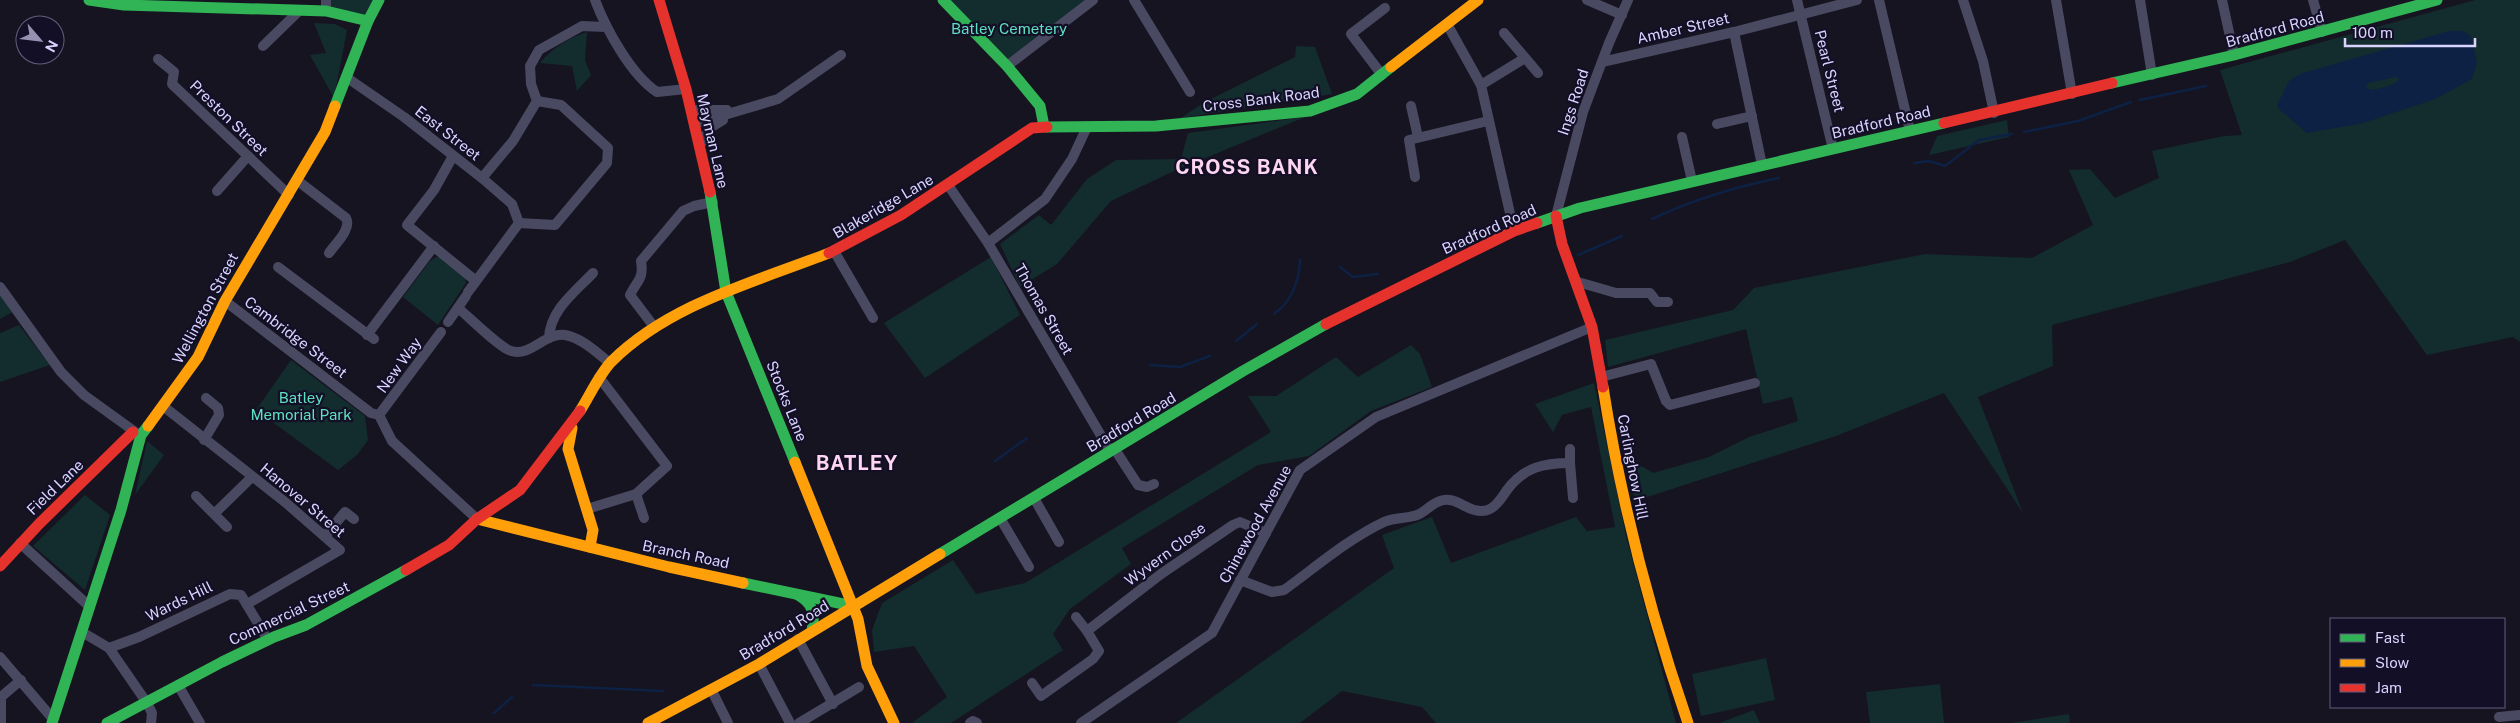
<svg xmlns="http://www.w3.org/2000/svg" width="2520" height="723" viewBox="0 0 2520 723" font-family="'Public Sans',sans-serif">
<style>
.green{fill:#132c2d}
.water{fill:#0d2144;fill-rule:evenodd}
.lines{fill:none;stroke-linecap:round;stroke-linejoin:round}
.stream{stroke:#0d2144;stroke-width:2.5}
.street{stroke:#4a4962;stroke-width:10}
.fast{stroke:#30b455;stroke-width:11}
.slow{stroke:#ff9f0a;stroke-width:11}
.jam{stroke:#e5322d;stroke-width:11}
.labels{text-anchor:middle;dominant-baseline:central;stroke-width:4.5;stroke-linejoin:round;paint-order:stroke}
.park-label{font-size:15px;fill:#5fe0c0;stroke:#130f26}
.street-label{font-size:15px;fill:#d9d4ff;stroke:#130f26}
.district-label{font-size:20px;font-weight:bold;letter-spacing:1px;fill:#ffd6f0;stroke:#130f26}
</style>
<rect width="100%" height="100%" fill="#161421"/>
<g class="green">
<path d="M328,0H377L367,18L328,9Z"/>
<path d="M943,0H1093L1007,66Z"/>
<path d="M2475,0H2520V342L2513,337L2427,355L2345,240L2290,262L2052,325L2053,366L1978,397L2023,513L1944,393L1836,436L1635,501L1625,456L1653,473L1709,457L1749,437L1798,421L1792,397L1763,404L1746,329L1608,367L1605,340L1733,310L1754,288L1925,254L2032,258L2093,225L2069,170L2090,169L2115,198L2159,178L2152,151L2224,136L2242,135L2220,70Z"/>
<path d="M314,23L335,24L347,30L334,98L310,55L326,53Z"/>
<path d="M587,32L585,60L591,75L577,91L572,66L540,63C551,49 570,37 587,32Z"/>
<path d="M1296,46L1315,47L1332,94L1181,118L1203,103L1295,57Z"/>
<path d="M1305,117L1174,171L1111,201L1057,264L1020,287L1000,244L1039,215L1051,225L1087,179L1116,160L1181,159L1188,133Z"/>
<path d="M2007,120L2009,137L1929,155L1937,136Z"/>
<path d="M436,257H441L465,277L466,283L438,325L403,297L430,261Z"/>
<path d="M991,257L1020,315L925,378L884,323Z"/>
<path d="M0,293L13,312L0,319Z"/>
<path d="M19,325L50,365L0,382V333Z"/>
<path d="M1411,345L1420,354L1432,387L1371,411L1309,456L1258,465L1122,548L1131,564L1070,609L1053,634L1063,650L951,723H912L947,697L914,646L874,652L872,630L882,603L953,560L976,594L1025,583L1271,432L1248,396H1276L1336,357L1358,377Z"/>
<path d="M291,360L365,416L368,440L357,455L338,470L256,410Z"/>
<path d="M1594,383L1627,540L1676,723H1436L1422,707L1342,691L1300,723H1176L1394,568L1382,535L1432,517L1451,563L1576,517L1587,531L1615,527L1591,407L1562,415L1553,432L1535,404Z"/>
<path d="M147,441L164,455L135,495Z"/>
<path d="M85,495L110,515L85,590L33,546Z"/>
<path d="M1766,658L1775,700L1701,716L1692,674Z"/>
<path d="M1940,684L1944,723H1870L1866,692Z"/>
<path d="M1754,710L1760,723H1719Z"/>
<path d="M2069,714L2070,723H2011Z"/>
</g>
<path class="water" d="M2449,31H2463L2471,36L2477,62L2472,79L2435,99L2363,123L2307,133L2279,109L2277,105L2289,81L2300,74ZM2396,77L2400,79C2393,86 2382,88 2372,90L2366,87L2368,83Z"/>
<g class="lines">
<g class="stream">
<path d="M2140,100L2206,86"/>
<path d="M2024,132L2078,121L2131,102"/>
<path d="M1914,163L1929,161L1945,166L1979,140L2012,134"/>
<path d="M1652,219C1692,200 1735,187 1779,178"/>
<path d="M1578,255L1622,236"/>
<path d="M1340,267L1353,277L1378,274"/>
<path d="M1274,314C1292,301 1299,282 1300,260"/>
<path d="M1236,341L1257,324"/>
<path d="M1150,365L1180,367L1210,356"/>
<path d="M995,461L1027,438"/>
<path d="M533,685L663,691"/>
<path d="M494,713L512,697"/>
</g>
<g class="street">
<path d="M595,0C606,29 631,75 657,92L686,89"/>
<path d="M1134,0L1190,92"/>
<path d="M1587,0L1622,15"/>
<path d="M1797,0L1833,149"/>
<path d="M1879,0L1910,131"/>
<path d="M1963,0L1983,61L1994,113"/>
<path d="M2056,0L2072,94"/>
<path d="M2140,0L2152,75"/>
<path d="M2222,0L2234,55"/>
<path d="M2313,0L2322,32"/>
<path d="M326,11V0"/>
<path d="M1447,24L1481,85L1514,231"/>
<path d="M1734,32L1762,165"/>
<path d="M1504,33L1538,73"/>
<path d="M263,46L300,10"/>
<path d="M158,59L174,72L172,84L289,195"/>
<path d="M1602,62L1734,32L1857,0"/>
<path d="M1007,66L1093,0"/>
<path d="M1382,75L1351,34L1385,8"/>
<path d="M346,77L404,117L482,178L512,204L519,223"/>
<path d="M1481,85L1525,58"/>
<path d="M1411,106L1418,137"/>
<path d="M691,110H727"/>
<path d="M694,124L778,99L841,55"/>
<path d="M1717,124L1752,116"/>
<path d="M1682,137L1692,181"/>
<path d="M699,147L710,128L723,120"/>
<path d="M453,156L434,190L407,225L476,281"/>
<path d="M1415,177L1409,140L1488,121"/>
<path d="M482,178L513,141L537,101L531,84L530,66L539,50L582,26L605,27"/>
<path d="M298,181L346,218C352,229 335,244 329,253"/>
<path d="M948,185L988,243L1110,451"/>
<path d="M217,191L248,156"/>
<path d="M1556,216L1583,112L1609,43L1628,0"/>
<path d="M519,223L555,225L607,163L608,148L561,105L537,101"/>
<path d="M988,243L1045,199L1072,159L1087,127"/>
<path d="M834,251L873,318"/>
<path d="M278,267L374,339"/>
<path d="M1578,282L1616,293H1650L1657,302H1668"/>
<path d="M0,287L61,372L84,395L138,434"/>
<path d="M468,292L519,223"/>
<path d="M225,301L371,413L379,415L392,441L477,519"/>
<path d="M458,308C469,317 500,348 511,351C531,357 545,332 565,335C582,338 597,353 610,363"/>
<path d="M448,322L466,296"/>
<path d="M655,328L630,295C637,280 644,280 641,261L683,211L694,206L713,202"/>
<path d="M367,335L434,246"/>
<path d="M549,338C550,310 575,292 593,273"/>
<path d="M1601,377L1651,364L1666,401L1670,405L1755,383"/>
<path d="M163,406L285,502L340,550L247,604"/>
<path d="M379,415L441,332"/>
<path d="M204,440L219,415L218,408L206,398"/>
<path d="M1114,448L1138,485L1147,487L1154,484"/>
<path d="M1570,463L1573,498"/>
<path d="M636,494L644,518"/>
<path d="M196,496L227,527"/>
<path d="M1034,498L1059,542"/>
<path d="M587,509L636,494L667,466L599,377"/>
<path d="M215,513L252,477"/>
<path d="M1000,518L1029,567"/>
<path d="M325,536L345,512L354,519"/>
<path d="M20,543L90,607"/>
<path d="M1240,580L1272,592L1284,590C1316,567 1348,539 1384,522C1395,517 1406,519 1417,515C1425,512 1431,504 1440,501C1457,494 1471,518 1490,509C1498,505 1502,497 1507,490C1524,467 1544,463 1570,463V449"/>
<path d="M1076,617L1087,631"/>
<path d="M82,632L109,648L147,703L152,713L151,723"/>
<path d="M798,639L833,704"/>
<path d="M109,648L139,637L230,594L241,595L268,640"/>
<path d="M0,657L53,719"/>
<path d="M759,664L790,723"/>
<path d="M1032,683L1041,696L1093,659L1099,651L1087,631L1161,574L1233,525L1240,522L1266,533"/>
<path d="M178,685L200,723"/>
<path d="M712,691L728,723"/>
<path d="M2499,717L2520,715"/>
<path d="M1,723V697L21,680"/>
<path d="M799,723L859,687"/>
<path d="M970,723L973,721L977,723"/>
<path d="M1081,723L1212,633L1300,470L1376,417L1592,327"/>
</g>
<g class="fast">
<path d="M89,0L124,5L326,11L368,21"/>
<path d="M943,0L1007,66L1040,106L1044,126"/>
<path d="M2112,83L2234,55L2437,0"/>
<path d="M335,106L368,21L379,0"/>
<path d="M1047,127L1156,126L1310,111L1357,94L1391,67"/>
<path d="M710,192L726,292L795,462"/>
<path d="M1537,223L1580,208L1944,123"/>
<path d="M940,554L1243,371L1326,324"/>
<path d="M743,583L853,606"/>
<path d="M798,595C814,604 815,614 812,631"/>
<path d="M52,723L121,510L141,435L148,426"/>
<path d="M107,723L222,662L274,637L306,625L406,570"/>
</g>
<g class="slow">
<path d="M1391,67L1478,0"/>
<path d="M1603,387C1621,502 1650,613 1688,723"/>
<path d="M580,411C590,395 599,375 611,362C669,304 755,282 829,253"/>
<path d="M148,426L198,357L225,301L325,132L335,106"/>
<path d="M572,428L568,449L593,530L590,547"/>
<path d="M795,462L858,619L867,666L894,723"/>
<path d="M477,519L669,567L743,583"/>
<path d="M648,723L759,664L940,554"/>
</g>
<g class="jam">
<path d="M659,0L686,89L710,192"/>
<path d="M1944,123L2112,83"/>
<path d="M1556,216L1562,244L1592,327L1603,387"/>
<path d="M829,253L901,215L1032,128L1047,127"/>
<path d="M1326,324L1514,231L1537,223"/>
<path d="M0,566L39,524L133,432"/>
<path d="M406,570L449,545L477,519L520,490L580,411"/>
</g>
</g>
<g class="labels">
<g class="park-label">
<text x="1009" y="28">Batley Cemetery</text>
<text x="301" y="397">Batley<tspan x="301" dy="17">Memorial Park</tspan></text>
</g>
<g class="street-label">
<text transform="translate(1683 28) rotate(-13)">Amber Street</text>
<text transform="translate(2275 29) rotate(-15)">Bradford Road</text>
<text transform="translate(1830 71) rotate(76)">Pearl Street</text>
<text transform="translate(1261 99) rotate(-7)">Cross Bank Road</text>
<text transform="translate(1573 102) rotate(-72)">Ings Road</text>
<text transform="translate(229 118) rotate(44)">Preston Street</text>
<text transform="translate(1881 122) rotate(-13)">Bradford Road</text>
<text transform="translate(448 133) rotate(38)">East Street</text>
<text transform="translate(713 141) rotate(77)">Mayman Lane</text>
<text transform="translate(883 206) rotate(-30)">Blakeridge Lane</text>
<text transform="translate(1489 229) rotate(-24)">Bradford Road</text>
<text transform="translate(205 308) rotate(-62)">Wellington Street</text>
<text transform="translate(1044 309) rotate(60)">Thomas Street</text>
<text transform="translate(296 337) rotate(37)">Cambridge Street</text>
<text transform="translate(399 365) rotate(-54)">New Way</text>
<text transform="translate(787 401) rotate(68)">Stocks Lane</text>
<text transform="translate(1131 422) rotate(-31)">Bradford Road</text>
<text transform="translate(1633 467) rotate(79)">Carlinghow Hill</text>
<text transform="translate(55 487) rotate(-44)">Field Lane</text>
<text transform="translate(303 500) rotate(40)">Hanover Street</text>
<text transform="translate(1255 524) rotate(-61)">Chinewood Avenue</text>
<text transform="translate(686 554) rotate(12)">Branch Road</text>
<text transform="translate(1165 554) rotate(-36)">Wyvern Close</text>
<text transform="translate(179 601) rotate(-26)">Wards Hill</text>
<text transform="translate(289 613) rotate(-25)">Commercial Street</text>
<text transform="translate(784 630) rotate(-31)">Bradford Road</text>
</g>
<g class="district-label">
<text x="1247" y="167">CROSS BANK</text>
<text x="857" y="463">BATLEY</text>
</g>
</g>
<rect x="2330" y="618" width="175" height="90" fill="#130f26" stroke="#625e7d"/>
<rect x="2340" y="634" width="25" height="8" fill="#30b455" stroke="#625e7d"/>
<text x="2375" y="643" font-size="15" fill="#d9d4ff">Fast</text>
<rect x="2340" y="659" width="25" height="8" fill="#ff9f0a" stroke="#625e7d"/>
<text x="2375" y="668" font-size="15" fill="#d9d4ff">Slow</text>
<rect x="2340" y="684" width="25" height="8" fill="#e5322d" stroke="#625e7d"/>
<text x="2375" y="693" font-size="15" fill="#d9d4ff">Jam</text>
<g transform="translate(40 40) rotate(118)"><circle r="24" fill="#130f26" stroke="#625e7d"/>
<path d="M0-4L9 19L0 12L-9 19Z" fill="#9591b1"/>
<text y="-8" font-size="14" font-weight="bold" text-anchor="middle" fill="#d9d4ff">N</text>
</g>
<path d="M2345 38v8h130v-8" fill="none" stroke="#d9d4ff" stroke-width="2.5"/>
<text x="2352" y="38" font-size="15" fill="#d9d4ff" stroke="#130f26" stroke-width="4" paint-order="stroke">100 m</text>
</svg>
